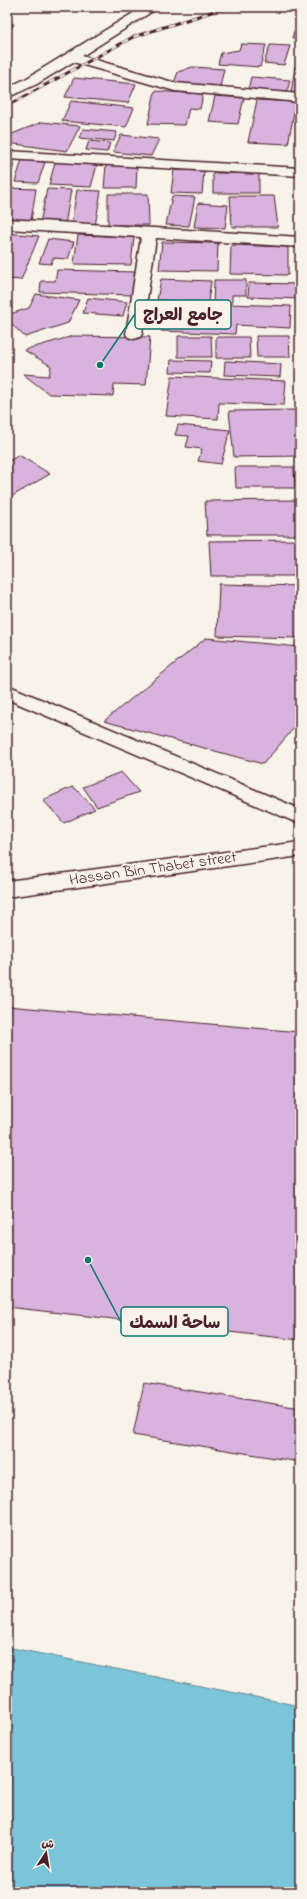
<svg xmlns="http://www.w3.org/2000/svg" width="307" height="1899" viewBox="0 0 307 1899" font-family="'Indie Flower','Playpen Sans Arabic',sans-serif">
<style>
.water{fill:#7ac5d9;stroke:#678393}
.building{fill:#d7b3de;stroke:#4a1f2b}
.lines{fill:none;stroke-linecap:round;stroke-linejoin:round}
.street-casing{stroke:#4a1f2b;stroke-width:3}
.secondary-casing{stroke:#4a1f2b;stroke-width:3}
.street{fill:#f7f3e8;fill-rule:evenodd}
.secondary{fill:#f7f3e8;fill-rule:evenodd}
.rail-casing{stroke:#4a1f2b;stroke-width:3}
.rail{stroke:#f7f3e8;stroke-width:2;stroke-dasharray:6;stroke-linecap:butt}
.labels{text-anchor:middle;dominant-baseline:central;stroke-width:4;stroke-linejoin:round;paint-order:stroke}
.street-label{font-size:16px;fill:#4a1f2b;stroke:#f7f3e8}
.leader{fill:none;stroke:#0f766e;stroke-width:1.5}
.callout-dot{fill:#0f766e;stroke:#f7f3e8;stroke-width:1.5}
.callout{fill:#f7f3e8;stroke:#0f766e;stroke-width:1.5}
.callout-label{font-size:17px;text-anchor:middle;font-weight:bold;fill:#4a1f2b}
</style>
<rect width="100%" height="100%" fill="#f7f3e8"/>
<filter id="ink" filterUnits="userSpaceOnUse"><feTurbulence type="fractalNoise" baseFrequency=".025" numOctaves="2"/><feDisplacementMap in="SourceGraphic" scale="8" xChannelSelector="R" yChannelSelector="G"/><feConvolveMatrix kernelMatrix="1 2 1 2 8 2 1 2 1" color-interpolation-filters="sRGB"/></filter>
<g filter="url(#ink)">
<path class="water" d="M7,1647L300,1706V1892H7Z"/>
<g class="building">
<path d="M7,7H14L7,20Z"/>
<path d="M7,23L14,24L7,36Z"/>
<path d="M300,29V38H292L294,31Z"/>
<path d="M241,44L266,45L260,67L218,64L221,53L239,50Z"/>
<path d="M270,45L290,46L284,65L264,63Z"/>
<path d="M295,66H300V93H291Z"/>
<path d="M192,67L224,69L220,87L174,83L178,72Z"/>
<path d="M251,77L290,80L287,92L248,90Z"/>
<path d="M74,78L136,84L128,103L65,97Z"/>
<path d="M155,91L203,94L200,109L189,108L185,125L148,124Z"/>
<path d="M215,96L244,98L238,124L209,122Z"/>
<path d="M257,100L296,102L288,144L248,142Z"/>
<path d="M71,101L134,108L126,127L62,121Z"/>
<path d="M42,122L80,126L67,151L7,143V136Z"/>
<path d="M83,129L117,132L114,141L79,138Z"/>
<path d="M121,135L159,139L151,156L113,152Z"/>
<path d="M89,141L110,143L107,152L86,150Z"/>
<path d="M7,159H15L8,187H7Z"/>
<path d="M22,160L45,162L38,183L15,182Z"/>
<path d="M55,162L97,165L91,187L49,185Z"/>
<path d="M106,165L137,166L136,188H104Z"/>
<path d="M174,170L204,171L202,194L171,193Z"/>
<rect x="213" y="173" width="46" height="20"/>
<path d="M7,188L36,189L31,221H7Z"/>
<path d="M47,189L71,190L65,225L40,223Z"/>
<path d="M77,190L101,191L95,226L71,225Z"/>
<path d="M108,194H148L149,225H108Z"/>
<path d="M172,196L195,197L189,226L166,225Z"/>
<path d="M230,196H274L278,227H232Z"/>
<path d="M198,203L228,205L225,228L194,227Z"/>
<path d="M7,233L39,236L21,280L7,279Z"/>
<path d="M78,235L134,237L131,265L74,264Z"/>
<path d="M48,239L74,242L68,259L53,258L51,264L39,263Z"/>
<path d="M162,242L218,243L217,271L159,270Z"/>
<path d="M231,245L288,247V275L230,274Z"/>
<path d="M57,270L135,272L133,295L40,292L41,281H55Z"/>
<path d="M161,279L211,281L208,302L157,300Z"/>
<path d="M214,280H246V295H232V303H213Z"/>
<path d="M249,283L300,284V299L248,297Z"/>
<path d="M36,294L79,300L68,323L25,337L7,320V315L29,308Z"/>
<path d="M88,298L127,302L123,316L83,313Z"/>
<path d="M164,302L291,306L290,328L236,325L235,334L161,331Z"/>
<path d="M73,336L150,337L146,385L114,384L113,396L49,394L23,374L49,376L51,366L24,350Z"/>
<path d="M178,336H211L212,357H178Z"/>
<path d="M256,336H289L290,357H257Z"/>
<path d="M216,337H249L250,358H216Z"/>
<path d="M171,360L211,361L210,373L170,372Z"/>
<path d="M225,361L281,364L280,377L224,375Z"/>
<path d="M172,376L286,381L284,405L219,403L218,419L166,416Z"/>
<path d="M296,410L300,437V456L234,457L229,411Z"/>
<path d="M178,425L230,430L221,464L198,461L202,449L186,447L189,436L175,435Z"/>
<path d="M19,455L50,474L7,499V462Z"/>
<path d="M235,467H294L295,488H236Z"/>
<path d="M300,500V535H207L205,501Z"/>
<path d="M300,540V576H211L209,541Z"/>
<path d="M219,584L300,586V638L217,636Z"/>
<path d="M206,638L300,647V721L263,764L104,721Z"/>
<path d="M121,772L139,792L97,807L83,787Z"/>
<path d="M72,787L76,789L95,809L64,823L43,800Z"/>
<path d="M7,813L11,873H7Z"/>
<path d="M7,1006L300,1032V1340L7,1307Z"/>
<path d="M144,1383L300,1408V1462L133,1435Z"/>
</g>
<g class="lines">
<defs>
<g id="street">
<path d="M143,7H159L82,56L176,83L300,94V102L175,91L73,62L37,84L7,98V88L27,78Z"/>
<path d="M7,151L300,168V176L7,159Z"/>
<path d="M7,219L300,237V247L156,238L142,334L140,337L134,339L128,337L126,334L141,237L7,229Z"/>
<path d="M7,685L300,809V824L7,699Z"/>
</g>
<path id="secondary" d="M300,842V856L7,897V881Z"/>
</defs>
<use href="#street" class="street-casing"/>
<use href="#secondary" class="secondary-casing"/>
<use href="#street" class="street"/>
<use href="#secondary" class="secondary"/>
<defs>
<path id="rail" d="M7,106L133,37L227,7"/>
</defs>
<use href="#rail" class="rail-casing"/>
<use href="#rail" class="rail"/>
</g>
</g>
<g class="labels">
<g class="street-label">
<text transform="translate(153 869) rotate(-8)">Hassan Bin Thabet street</text>
</g>
</g>
<path class="leader" d="M100 365L135 314M88 1260L121 1322"/>
<g class="callout-dot">
<circle cx="100" cy="365" r="4"/>
<circle cx="88" cy="1260" r="4"/>
</g>
<g class="callout">
<rect x="135" y="300" width="96" height="29" rx="4"/>
<rect x="121" y="1307" width="107" height="29" rx="4"/>
</g>
<g class="callout-label">
<text x="183" y="320">جامع العراج</text>
<text x="175" y="1328">ساحة السمك</text>
</g>
<rect width="307" height="1899" fill="none" stroke="#f7f3e8" stroke-width="24"/>
<rect x="12" y="12" width="283" height="1875" fill="none" stroke="#4a1f2b" stroke-width="1.5" filter="url(#ink)"/>
<g transform="translate(46 1853) rotate(12)" stroke="#f7f3e8" stroke-width="3" paint-order="stroke">
<path d="M0-3L7 15L0 10L-7 15Z" fill="#4a1f2b"/>
<text y="-6" font-size="11" font-weight="bold" text-anchor="middle" fill="#4a1f2b">ش</text>
</g>
</svg>
